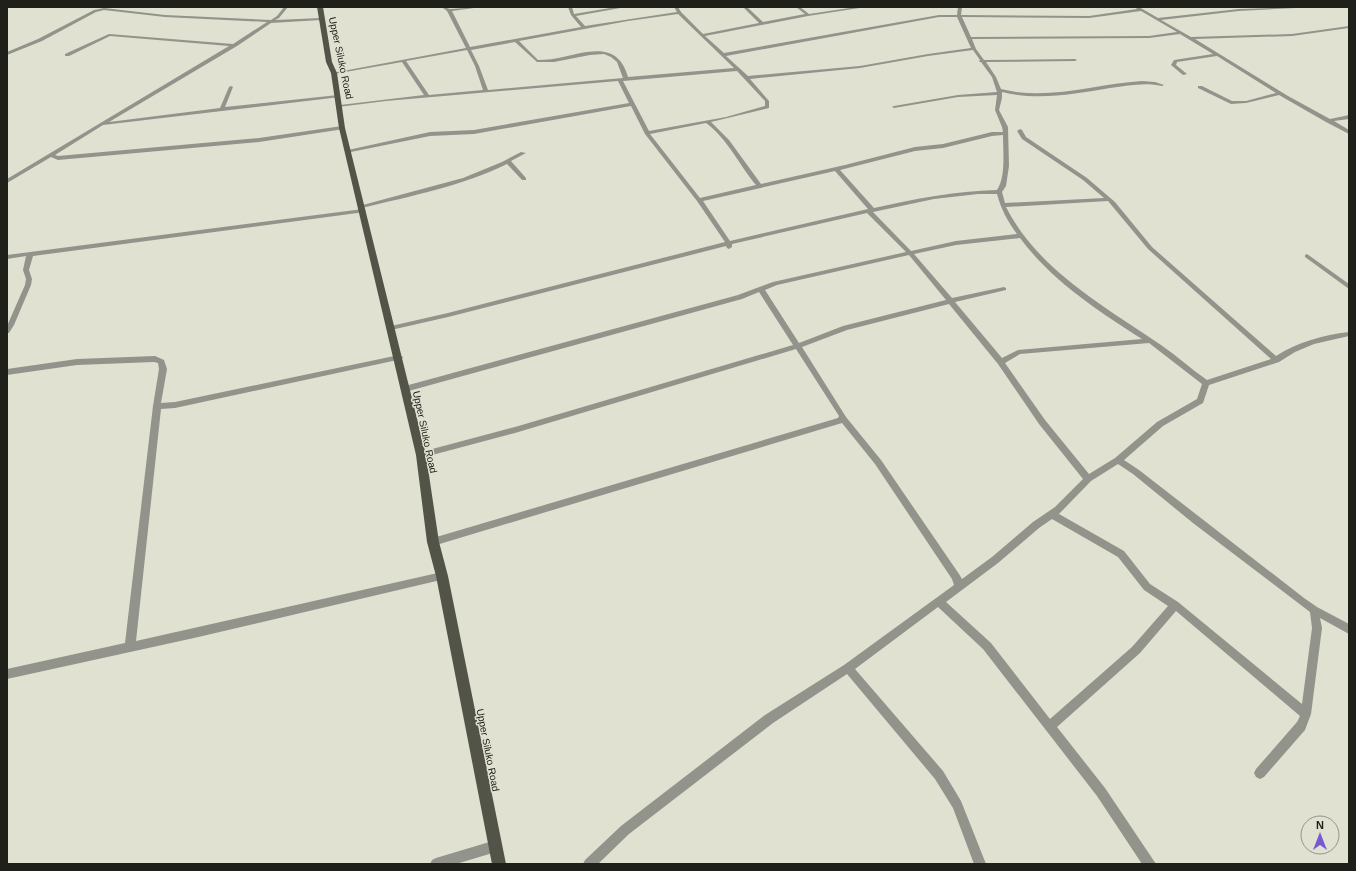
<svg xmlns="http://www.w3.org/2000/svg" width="1356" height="871" viewBox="0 0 1356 871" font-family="Arial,sans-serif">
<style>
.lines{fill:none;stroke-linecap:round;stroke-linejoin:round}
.street{fill:#92938b;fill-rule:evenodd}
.primary{fill:#535448;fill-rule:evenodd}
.labels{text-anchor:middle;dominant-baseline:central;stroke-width:3;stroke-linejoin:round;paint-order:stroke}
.street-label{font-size:10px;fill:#20201a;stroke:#e0e1d0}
</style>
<rect width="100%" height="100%" fill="#e0e1d0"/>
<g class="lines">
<g class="street">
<path d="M284,7H288L279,18L275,20L321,18L323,19L321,20L271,23L237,46L109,122L220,108L229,87L231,86L233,87L225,107L338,95L340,96V97L103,125L55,155L58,156L259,138L342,126L345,128L344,129L259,142L58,160L51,157L7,183V179L229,46L110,36L69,56H65V54L109,34L233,44L267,22L165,17L104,10L96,12L42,41L7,55V52L38,39L94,10L104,8L165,15L271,20L277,16Z"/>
<path d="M444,7L450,9L481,7L452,11L470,47L581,27L571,15L568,7H572L574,14L616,7H626L576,16L585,26L677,12L674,7H678L681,12L703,34L759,23L743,7H747L763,22L805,14L796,7H800L809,14L856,7H866L808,16L705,36L724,53L939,15H957L958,7H962L961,15L1089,16L1137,9L1136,8L1139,7L1158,18L1239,9L1298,7L1296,8L1239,11L1161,20L1191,37L1292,34L1349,26V28L1292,36L1195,39L1288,96L1330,119L1349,115V119L1334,121L1349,130V134L1326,122L1279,95L1246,103L1231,104L1198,88V86H1202L1232,101H1246L1276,93L1217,56L1177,62L1176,65L1187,74L1183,75L1171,65L1174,60L1213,54L1180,34L1149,38L972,39L976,49L984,60L1075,59L1077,60L1075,61L986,62L996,77L1001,89C1048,101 1095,84 1142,81L1155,82L1164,85L1162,86C1144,82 1128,86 1110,88C1075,94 1037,101 1002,92V98L999,110L1008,127L1009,166L1006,186L1002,192L1005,203L1104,198L1083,180L1022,139L1017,131L1020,129L1022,130L1026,137L1087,178L1115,202L1152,247L1276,356C1298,342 1323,335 1349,332V336L1314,344L1295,352L1279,362L1209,385L1203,403L1163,426L1124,460L1139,470L1304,598L1317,607L1349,624V634L1320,618L1322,628L1311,714L1305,730L1264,777L1260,779L1256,777L1254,773L1256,769L1297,722L1300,716L1176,611L1140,653L1057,727L1105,788L1156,864H1142L1097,796L983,649L938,607L855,669L943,771L961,801L986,864H974L953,808L935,779L847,674L773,723L629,834L598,864H583L585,860L621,826L765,715L844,665L954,585L952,579L875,464L842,423L433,546L430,545L429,542L430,539L433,538L838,418L839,416L796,349L515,433L421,458L418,457L417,455L418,453L421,452L515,427L793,345L759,292L742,299L405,392L401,389L405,386L738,295L773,282L906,252L867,213L732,244V247L729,249L727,248L726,246L448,317L391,330H389L388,328L389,326H391L448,313L725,242L697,201L645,134L631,106L474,134L430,136L346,153V151L348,150L430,132L474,130L629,103L618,81L386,101L338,107V105H340L424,95L402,62L334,74L332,73L466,48L447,11L443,8ZM1141,11L1177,32L1149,36L971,37L962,17L1089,18ZM678,14L734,68L628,77C618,42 591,51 563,57C555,59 547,60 538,60L519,41L628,21ZM939,17H957L971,48L928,54L860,66L748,76L726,56ZM515,42L537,62H554L590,55L604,54L611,57L617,62L623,78L488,90L479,66L471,50ZM467,50L475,66L483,90L429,95L406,61ZM973,50L980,60L979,62H981L992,77L997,92L958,95L894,106L892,107L894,108L958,97L997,95L995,110L1002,127L1003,132H992L943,144L915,147L845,165L761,184L729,140L711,122L769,108V101L750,79L860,68L928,56ZM737,71L765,101V106L726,117L649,131L623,81ZM706,123C728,139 739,165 756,185L700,198L650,134ZM1003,135C1003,151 1006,177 997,190C955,191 915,199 874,208L840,170L915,151L943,148L992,136ZM835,171L868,209L730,241L703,201ZM978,194H997C1001,209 1008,222 1017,234L956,241L911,251L873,212L934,199ZM1108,201L1148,249L1271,359L1207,380C1191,369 1177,356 1161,345C1104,306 1038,270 1006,207ZM1020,238C1052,281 1098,311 1142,339L1018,350L1002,358L955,302L1006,290V288L1004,287L952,298L914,254L956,245ZM909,255L946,300L843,326L799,343L765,290L777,285ZM949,304L998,364L1039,424L1083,479L1055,507L1033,522L992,557L962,579L959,574L881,460L846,417L802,347L847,330ZM1149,343L1202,384L1197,399L1157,422L1115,458L1089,474L1045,420L1005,363L1020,354ZM1118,464L1133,474L1193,523L1310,612L1312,628L1302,704L1178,602L1150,584L1124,551L1059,514L1091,481ZM1052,519L1118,557L1144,590L1168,606L1132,647L1050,719L991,643L946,602L998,563L1039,528Z"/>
<path d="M521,152L526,153L511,161L526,178V180H522L507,164C462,186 411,196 362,208L359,206L463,178L502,162Z"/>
<path d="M363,209L366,211L365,212L33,256L29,270L32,279L31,285L14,325L9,333H7V326L25,285L26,279L23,270L26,256L7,259V255Z"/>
<path d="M1307,254L1349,284V289L1305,257V255Z"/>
<path d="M399,355L403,357L402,359L175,408L161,409L136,641L442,572L445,573L447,576L445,579L194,638L7,679V669L125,643L153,406L159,369L158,363L154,362L77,365L7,375V369L77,359L155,356L164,360L167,369L161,403L175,402Z"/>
<path d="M496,840L500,842L502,846L500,850L496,852L456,864H430L432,860L436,858Z"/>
</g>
<path class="primary" d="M317,7H323L332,62L337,73L345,128L426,455L439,542L448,576L506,864H492L436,576L427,542L416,455L339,128L331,73L326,62Z"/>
</g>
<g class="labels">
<g class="street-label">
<text transform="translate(341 58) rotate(78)">Upper Siluko Road</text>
<text transform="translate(425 432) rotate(78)">Upper Siluko Road</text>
<text transform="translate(488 750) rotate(79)">Upper Siluko Road</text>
</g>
</g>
<rect width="1356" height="871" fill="none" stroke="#20201a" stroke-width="16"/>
<g transform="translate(1320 835)"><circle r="19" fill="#e0e1d0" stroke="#939487"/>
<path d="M0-3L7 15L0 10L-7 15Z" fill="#7759d3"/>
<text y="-6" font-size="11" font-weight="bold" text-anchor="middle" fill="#20201a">N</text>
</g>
</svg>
